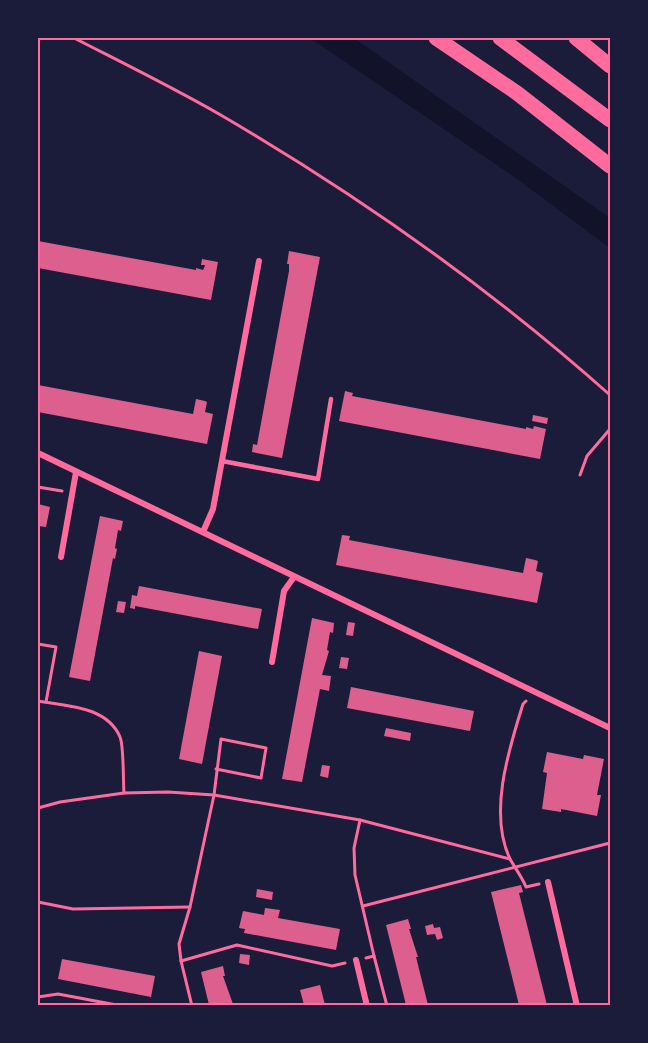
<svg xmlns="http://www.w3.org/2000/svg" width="648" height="1043" viewBox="0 0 648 1043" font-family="Ubuntu,sans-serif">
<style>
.water{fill:#12122b}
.building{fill:#dd5f8e}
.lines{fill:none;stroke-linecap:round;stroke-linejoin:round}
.path{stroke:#ff6b9d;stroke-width:3}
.service{stroke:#ff6b9d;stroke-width:4.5}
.minor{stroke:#ff6b9d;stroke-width:6}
.motorway{stroke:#ff6b9d;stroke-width:15}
.neatline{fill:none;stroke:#ff6b9d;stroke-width:2}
</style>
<rect width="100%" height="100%" fill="#1b1b3a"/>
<path class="water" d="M310,38H354L610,218V248L513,176Z"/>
<g class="building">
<path d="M38,241L196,270V268L203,270L204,268L205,265H201L202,259L218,262L211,300L38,268Z"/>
<path d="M289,251L320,257L282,458L252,452L253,444L257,445L289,271V264H287Z"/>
<path d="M38,385L193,414L196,399L205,401L207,402L205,412L213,414L207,444L38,412Z"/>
<path d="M345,391L353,393L352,396L526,429V427L533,429L534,426L546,429L540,459L339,421Z"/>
<path d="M533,415L548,418L547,424L532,421Z"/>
<path d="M38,504L50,507L46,527L38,526Z"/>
<path d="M100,516L123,521L121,531L118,530L115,548L117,549L115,559L113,558L90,681L69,677Z"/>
<path d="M342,535L350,536L349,540L523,573L526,558L535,560L538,561L536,571L543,573L537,603L336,565Z"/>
<path d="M139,586L262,609L258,629L135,606V609L130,608L132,595L137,596Z"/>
<path d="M118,601L126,602L124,613L116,612Z"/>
<path d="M312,618L334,623L333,633L330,632L327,650L329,651L322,675L331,676L329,691L320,689L302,782L282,779Z"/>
<path d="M348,622L355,623L353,636L346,635Z"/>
<path d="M199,651L222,656L202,764L179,759Z"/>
<path d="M341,657L349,658L347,669L339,668Z"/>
<path d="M351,687L474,711L470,731L347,708Z"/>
<path d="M386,728L411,733L410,741L384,736Z"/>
<path d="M547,752L583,759L584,755L604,759L597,795H601L597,816L561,809V812L542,809L547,773L543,772Z"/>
<path d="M322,765L330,766L328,778L320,776Z"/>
<path d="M521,885L523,892L519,893L547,1005H519L491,892Z"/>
<path d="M257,889L273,892L272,900L256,897Z"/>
<path d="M265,908L280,910L278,918L340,929L336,950L244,933L245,929L239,928L243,911L264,915Z"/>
<path d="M408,919L411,929H409L418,957H416L428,1005H406L386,925Z"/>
<path d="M433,924L434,928L440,927L443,938L437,940L435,934L427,935L425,926Z"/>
<path d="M240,954L250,955L249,965L239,963Z"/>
<path d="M62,959L155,976L151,997L58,979Z"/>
<path d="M223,966L225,976H223L233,1004L231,1005H209L201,972Z"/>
<path d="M320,985L325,1005H304L300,990Z"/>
</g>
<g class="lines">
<g class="path">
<path d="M74,38C123,63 172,87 219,114C358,195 490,288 610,395"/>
<path d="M580,475L587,456L610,429"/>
<path d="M38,487L62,491"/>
<path d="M38,644L56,647L46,702"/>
<path d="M38,701C66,706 107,706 120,737C124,746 123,781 124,793"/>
<path d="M526,701L523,704C509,749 488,813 510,859C515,868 522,877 526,887L539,884"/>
<path d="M38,808L60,802L124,793L168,792L214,795L360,820L510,859"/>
<path d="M360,820L354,848L355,875L374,956"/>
<path d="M38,902L73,909L190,907"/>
<path d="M363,906L610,843"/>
<path d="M366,958L374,956L387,1006"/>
<path d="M181,961L237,945L332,966L345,963"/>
<path d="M38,997L58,994L122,1006"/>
<path d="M192,1006L181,961L179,944L190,907L214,795L221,739L266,748L261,778L216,769"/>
</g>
<path class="service" d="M222,461L318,479L331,399"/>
<g class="minor">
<path d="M38,453L610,728"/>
<path d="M203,532L213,509L259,261"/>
<path d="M61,557L76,472"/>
<path d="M272,662L284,591L294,577"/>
<path d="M548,882L577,1006"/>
<path d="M356,960L367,1006"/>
</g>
<g class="motorway">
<path d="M436,38L517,93L610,166"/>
<path d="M500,38L610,120"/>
<path d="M576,38L610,66"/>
</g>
</g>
<rect width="648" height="1043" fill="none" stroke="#1b1b3a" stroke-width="78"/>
<rect x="39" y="39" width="570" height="965" class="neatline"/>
</svg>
